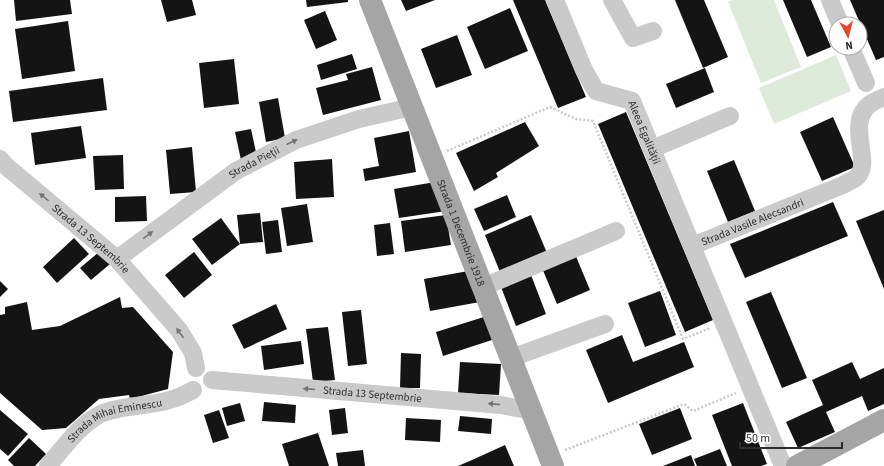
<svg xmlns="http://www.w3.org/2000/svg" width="884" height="466" viewBox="0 0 884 466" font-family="'Source Sans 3',sans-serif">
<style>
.garden{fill:#dfebda}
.building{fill:#141414}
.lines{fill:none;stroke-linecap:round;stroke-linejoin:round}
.path{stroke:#cacaca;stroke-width:2.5;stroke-dasharray:2 2;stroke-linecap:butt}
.minor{stroke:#cacaca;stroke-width:18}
.major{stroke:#a5a5a5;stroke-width:22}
.oneway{fill:#747474}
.labels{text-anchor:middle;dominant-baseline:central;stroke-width:4;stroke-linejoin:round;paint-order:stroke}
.street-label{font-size:11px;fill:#2d2d2d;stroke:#fff}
</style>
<rect width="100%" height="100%" fill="#fff"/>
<g class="garden">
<path d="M732,0H774L801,67L761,83L728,2Z"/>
<path d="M836,55L851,91L774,124L759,88Z"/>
</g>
<g class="building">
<path d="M14,0H70L72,14L16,21Z"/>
<path d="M161,0H192L196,15L167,22Z"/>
<path d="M306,0H348V2L307,7Z"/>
<path d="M401,0H435L406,11Z"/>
<path d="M513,0H545L586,97L558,108Z"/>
<path d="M675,0H704L728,57L703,68Z"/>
<path d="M783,0H811L831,47L807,57Z"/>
<path d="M850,0H884V57L876,60Z"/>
<path d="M510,8L528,51L485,69L467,27Z"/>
<path d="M325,11L337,40L316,49L304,20Z"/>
<path d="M68,21L75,71L22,79L15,29Z"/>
<path d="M457,35L472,75L436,88L421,49Z"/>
<path d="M352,54L357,69L321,80L317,65Z"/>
<path d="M234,59L239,104L204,108L199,63Z"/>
<path d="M372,67L381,100L323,115L316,88L348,80L346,74Z"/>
<path d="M705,68L714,92L676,108L666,84Z"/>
<path d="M103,78L107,110L13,122L9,91Z"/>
<path d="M278,98L285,138L266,142L259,102Z"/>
<path d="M626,112L713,320L685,332L598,124Z"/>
<path d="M833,117L855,167L822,181L800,132Z"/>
<path d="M525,122L539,146L496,173L498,177L474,191L456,153Z"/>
<path d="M81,126L86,158L35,165L31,133Z"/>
<path d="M251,129L257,157L241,160L235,132Z"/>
<path d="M409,131L416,172L365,181L363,169L379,166L374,138Z"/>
<path d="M192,147L196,192L170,194L166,150Z"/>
<path d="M123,155L124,189L95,190L93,156Z"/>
<path d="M332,159L334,197L296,199L294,162Z"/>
<path d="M734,160L755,211L728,222L707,171Z"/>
<path d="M441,181L446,211L399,218L394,189Z"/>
<path d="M507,195L516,217L484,231L474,209Z"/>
<path d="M146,196L147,221L115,222V197Z"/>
<path d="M833,202L848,236L745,278L730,244Z"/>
<path d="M307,204L313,242L287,246L281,208Z"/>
<path d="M884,210V289L856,221Z"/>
<path d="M260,213L263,242L240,244L237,215Z"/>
<path d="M446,215L451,245L405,252L401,221Z"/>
<path d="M531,215L547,253L500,272L485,235Z"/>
<path d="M221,218L240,244L212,265L192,239Z"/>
<path d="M278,220L282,252L266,254L262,222Z"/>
<path d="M390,223L394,254L377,256L374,225Z"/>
<path d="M74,238L89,254L57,283L43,267Z"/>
<path d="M99,252L110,264L91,280L80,268Z"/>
<path d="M194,252L212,275L184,298L165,275Z"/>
<path d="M575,254L590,290L557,304L542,268Z"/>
<path d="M474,270L480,302L430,311L424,279Z"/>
<path d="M531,275L546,314L516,326L501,287Z"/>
<path d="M0,281L8,289L0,297Z"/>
<path d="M660,291L676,335L645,347L628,303Z"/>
<path d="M771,292L807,378L782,388L746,302Z"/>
<path d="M120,297L122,308L133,307L173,352L168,389L130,399L129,395L99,399L66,428L42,430L0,393V315L5,314V307L27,302L32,330L60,326Z"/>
<path d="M276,304L287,329L244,349L232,325Z"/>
<path d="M361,310L367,364L348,366L342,312Z"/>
<path d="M487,316L495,339L443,356L436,332Z"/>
<path d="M328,327L335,380L313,382L306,329Z"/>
<path d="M622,335L633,362L684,342L694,367L608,403L586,350Z"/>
<path d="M301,341L304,364L264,370L261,346Z"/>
<path d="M401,353L421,354L420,388H400Z"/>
<path d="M460,362L501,364L499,395L458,393Z"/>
<path d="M852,362L860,379L884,368V404L868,411L862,396L826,412L835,432L798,448L786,422L823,405L812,380Z"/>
<path d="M264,402L296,405L295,423L262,421Z"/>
<path d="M240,403L245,421L227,426L222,408Z"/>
<path d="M743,403L767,464L761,466H732L712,415Z"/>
<path d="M345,408L348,433L332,435L329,410Z"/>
<path d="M680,408L692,439L652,455L639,424Z"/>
<path d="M0,410L28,434L8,456L0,449Z"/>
<path d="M219,410L229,438L213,443L204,415Z"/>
<path d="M460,416L492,419L491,434L458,431Z"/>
<path d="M406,418L441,420L440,442L405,440Z"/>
<path d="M318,433L329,466H289L282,444Z"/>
<path d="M29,438L46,454L35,466H14L8,460Z"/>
<path d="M505,445L514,466H458L472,460Z"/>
<path d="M720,449L727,466H697L694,459Z"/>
<path d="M363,450L365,466H338L336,453Z"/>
<path d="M691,455L695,466H663Z"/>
</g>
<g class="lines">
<g class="path">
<path d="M447,151L550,107L576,119L593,121L683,339L710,328"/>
<path d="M565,450L684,404L693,411L736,393"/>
</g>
<g class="minor">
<path id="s1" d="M555,0L584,70L596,91L632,101L783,466"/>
<path d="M612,0L633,38L653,31"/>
<path d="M830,0L840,24"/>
<path d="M851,48L866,83"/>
<path d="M652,149L730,116"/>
<path id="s2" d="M0,159L6,166L117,259L179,330L193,353L196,368"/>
<path id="s3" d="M692,246L843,185C847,182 854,180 857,177C873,162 845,123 870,104C874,101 880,99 884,97"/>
<path id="s4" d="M117,259L236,171L296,140L359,119L412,107"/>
<path d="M483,287L616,231"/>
<path d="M511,358L605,324"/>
<path id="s5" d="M212,380L501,405L532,411"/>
<path id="s6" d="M48,466C64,447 85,417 109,411C139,403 164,407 193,390"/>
</g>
<g class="major">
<path id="s7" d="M370,0L553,466"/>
<path d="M797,466L884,420"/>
</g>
</g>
<defs><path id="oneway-solid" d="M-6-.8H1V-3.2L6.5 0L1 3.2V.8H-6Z"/></defs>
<g class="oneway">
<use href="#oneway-solid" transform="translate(292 142) rotate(-25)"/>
<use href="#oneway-solid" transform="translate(44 197) rotate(-141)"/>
<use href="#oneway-solid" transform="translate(148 235) rotate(-37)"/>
<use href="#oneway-solid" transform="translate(180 333) rotate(-126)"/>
<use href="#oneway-solid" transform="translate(309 389) rotate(-175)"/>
<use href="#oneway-solid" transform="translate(494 404) rotate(-175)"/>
</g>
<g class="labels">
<g class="street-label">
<text stroke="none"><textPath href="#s1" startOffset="171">Aleea Egalității</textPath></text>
<text stroke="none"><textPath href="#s4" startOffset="168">Strada Pieții</textPath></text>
<text stroke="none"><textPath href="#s3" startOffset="65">Strada Vasile Alecsandri</textPath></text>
<text stroke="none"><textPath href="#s7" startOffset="250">Strada 1 Decembrie 1918</textPath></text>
<text stroke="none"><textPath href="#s2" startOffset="121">Strada 13 Septembrie</textPath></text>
<text stroke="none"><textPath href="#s5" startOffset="161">Strada 13 Septembrie</textPath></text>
<text stroke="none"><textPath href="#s6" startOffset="85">Strada Mihai Eminescu</textPath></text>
</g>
</g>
<g transform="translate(848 36) rotate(173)"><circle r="19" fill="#ffffff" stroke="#ababab"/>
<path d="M0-3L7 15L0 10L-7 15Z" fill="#e8472b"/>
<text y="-6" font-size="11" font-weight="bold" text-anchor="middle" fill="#2d2d2d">N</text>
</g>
<path d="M740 442v6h102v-6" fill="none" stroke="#2d2d2d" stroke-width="2"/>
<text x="746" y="442" font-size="12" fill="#2d2d2d" stroke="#ffffff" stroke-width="3" paint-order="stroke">50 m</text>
</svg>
